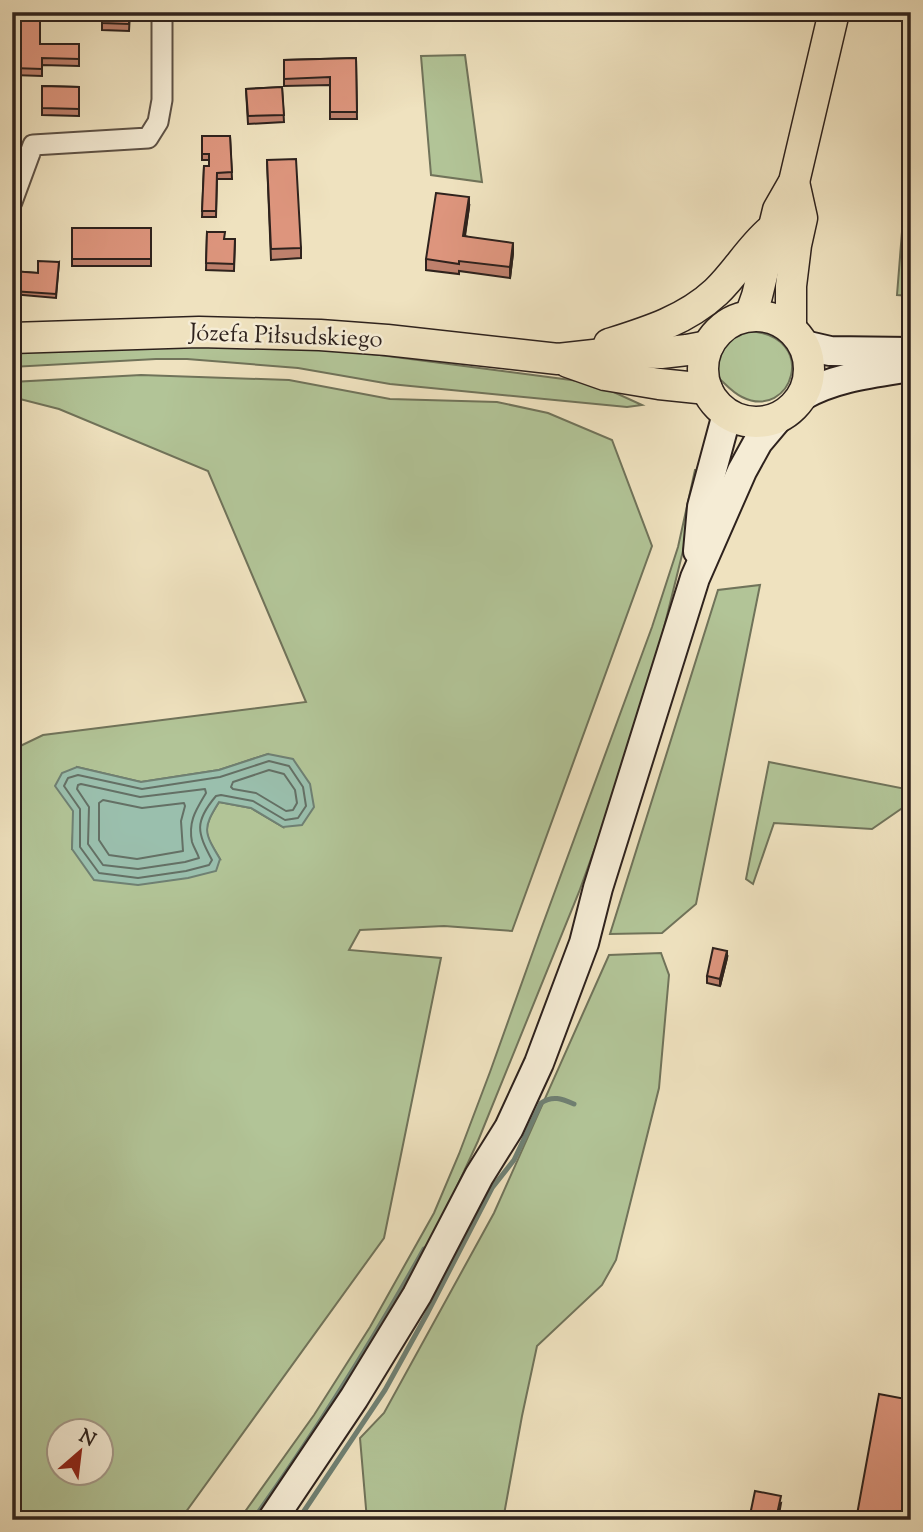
<svg xmlns="http://www.w3.org/2000/svg" width="923" height="1532" viewBox="0 0 923 1532" font-family="'Sorts Mill Goudy',serif">
<style>
.green{fill:#b2c497;stroke:#70735a;stroke-width:2;fill-rule:evenodd}
.water{fill:#9abfad;stroke:#6f8073;stroke-width:2}
.lines{fill:none;stroke-linecap:round;stroke-linejoin:round}
.shore{stroke:#647065;stroke-width:2}
.stream{stroke:#6f8073;stroke-width:5}
.minor-casing{stroke:#5e5246;stroke-width:23}
.secondary-casing{stroke:#2e221d;stroke-width:32}
.primary-casing{stroke:#2e221d;stroke-width:33}
.minor{stroke:#f5ecd5;stroke-width:19}
.secondary{stroke:#f5ecd5;stroke-width:28}
.primary{stroke:#efe2bf;stroke-width:30}
.wall{fill:#be806c;stroke:#2e221d;stroke-width:2}
.shaded-wall{fill:#9b6858;stroke:#2e221d;stroke-width:2}
.building{fill:#dd957d;stroke:#2e221d;stroke-width:2}
.labels{text-anchor:middle;dominant-baseline:central;stroke-width:5;stroke-linejoin:round;paint-order:stroke}
.street-label{font-size:24px;fill:#2e221d;stroke:#f5ecd5}
</style>
<rect width="100%" height="100%" fill="#efe2bf"/>
<filter id="stains"><feTurbulence type="fractalNoise" baseFrequency=".00286" numOctaves="4"/><feColorMatrix values="0 0 0 0 .2 0 0 0 0 .09 0 0 0 0 .02 0 0 0 .5 -.17"/></filter>
<radialGradient id="worn" r=".72"><stop offset=".6" stop-color="#630" stop-opacity="0"/><stop offset="1" stop-color="#630" stop-opacity=".3"/></radialGradient>
<g class="green">
<path d="M526,12H618L612,20Z"/>
<path d="M465,55L482,182L431,175L421,56Z"/>
<path d="M905,194H911V296L897,295Z"/>
<path d="M748,331C821,335 792,422 742,397C731,392 723,381 713,373C703,352 729,333 748,331Z"/>
<path d="M96,344L318,347L594,383L642,405L627,407L390,384L298,368L187,359H156L12,367V354Z"/>
<path d="M141,375L289,380L390,399L497,402L548,413L612,440L652,546L512,931L444,926L360,930L349,950L441,958L384,1238L180,1520H12V750L43,735L306,702L208,471L59,409L12,397V382ZM268,754L283,827L251,808L219,802C202,829 203,832 220,859L72,849L77,767L141,782L219,770ZM60,1430H102V1472H60Z"/>
<path d="M695,470H703L657,656L610,806L579,892L478,1141L426,1254L367,1354L257,1520H239L314,1415L370,1327L434,1213L459,1154L490,1072L540,932L652,627L678,547Z"/>
<path d="M760,585L696,904L662,933L610,934L718,590Z"/>
<path d="M769,762L911,790V802L872,829L774,823L753,884L746,879Z"/>
<path d="M661,953L669,975L659,1088L616,1260L602,1285L537,1346L522,1416L503,1520H367L360,1438L384,1413L494,1213L609,955Z"/>
</g>
<path class="water" d="M268,754L293,759L310,784L314,807L302,825L283,827L251,808L219,802C202,829 204,832 220,859L216,871L188,878L138,885L94,880L72,849L73,811L55,786L62,773L77,767L141,782L219,770Z"/>
<g class="lines">
<g class="shore">
<path d="M269,761L289,766L303,787L306,806L298,818L285,820L253,801L221,795L216,796C194,822 197,832 212,860L209,865L186,871L138,878L99,873L80,847V809L64,786L68,778L78,775L142,789L220,777Z"/>
<path d="M269,770L284,774L295,790L297,803L293,810L286,811L256,793L233,789L231,787L233,782Z"/>
<path d="M81,784L140,797L205,789L206,793C196,810 188,821 192,842C194,848 197,852 199,858L185,862L138,869L103,865L88,844L89,807L77,789L78,785Z"/>
<path d="M103,800L142,808L184,803L185,806L181,821L183,851L137,859L109,855L99,840V803Z"/>
</g>
<g class="stream">
<path d="M253,1520C315,1433 372,1342 424,1249"/>
<path d="M298,1520L385,1390L427,1314L492,1188L514,1160L541,1103C553,1095 562,1099 574,1104"/>
</g>
<defs>
<path id="minor" d="M12,202L33,145L148,138L158,122L162,100V12"/>
<g id="secondary">
<path d="M804,345L830,351L911,352"/>
<path d="M802,396C835,377 874,373 911,367"/>
<path d="M698,551L702,507L727,414"/>
<path d="M272,1520L354,1398L417,1295L479,1176L509,1128L539,1063L584,943L598,888L695,578L742,471L758,442L779,417"/>
</g>
<g id="primary">
<circle cx="756" cy="369" r="53"/>
<path d="M750,316L757,296L778,210L794,182L834,12"/>
<path d="M791,328V286L796,245L802,218L794,182"/>
<path d="M12,338L199,332L320,335L387,340L558,359L621,352L661,353L687,350L708,346"/>
<path d="M609,344C647,332 686,320 716,292C736,273 750,248 770,231"/>
<path d="M568,362L605,375L659,384L707,389"/>
</g>
</defs>
<use href="#minor" class="minor-casing"/>
<use href="#secondary" class="secondary-casing"/>
<use href="#primary" class="primary-casing"/>
<use href="#minor" class="minor"/>
<use href="#secondary" class="secondary"/>
<use href="#primary" class="primary"/>
</g>
<g class="wall">
<path d="M102,12H130L129,31L102,30Z"/>
<path d="M40,44H79V66L42,65V76L13,75L12,78V46Z"/>
<path d="M356,58L357,119H330V85L284,86V60Z"/>
<path d="M42,86L79,87V116L42,115Z"/>
<path d="M282,87L284,122L248,124L246,89Z"/>
<path d="M202,136H230L232,179H217L216,217H202L204,166H209V160H202Z"/>
<path d="M267,160L301,248V258L271,260Z"/>
<path d="M469,207L465,236L513,253L510,278L459,271V274L426,270V259Z"/>
<rect x="72" y="228" width="79" height="38"/>
<path d="M207,232L224,239H235L234,271L206,270Z"/>
<path d="M59,262L56,298L12,294V271L38,273Z"/>
<path d="M727,958L720,986L707,983V976Z"/>
<path d="M911,1191V1226L906,1225V1215Z"/>
<path d="M781,1503L778,1520H750V1515Z"/>
</g>
<g class="shaded-wall">
<path d="M469,197V207L463,246V236Z"/>
<path d="M513,243V253L510,278V267Z"/>
<path d="M727,951V958L720,986V979Z"/>
</g>
<g class="building">
<path d="M15,12H40V44H79V59L42,58V69L13,68L12,71V46H15Z"/>
<path d="M102,12H129V24L102,23Z"/>
<path d="M356,58L357,112H330V77L284,79V60Z"/>
<path d="M42,86L79,87V109L42,108Z"/>
<path d="M282,87L284,115L248,116L246,89Z"/>
<path d="M202,136H230L232,172L217,173L216,211H202L204,166H209V154H202Z"/>
<path d="M296,159L301,248L271,249L267,160Z"/>
<path d="M436,193L469,197L463,236L513,243L510,267L459,261V264L426,259Z"/>
<rect x="72" y="228" width="79" height="31"/>
<path d="M207,232H225L224,239H235L234,264L206,263Z"/>
<path d="M38,261L59,262L56,294L12,291V271L38,273Z"/>
<path d="M713,948L727,951L720,979L707,976Z"/>
<path d="M911,1191V1216L906,1215Z"/>
<path d="M879,1394L911,1400V1520H856Z"/>
<path d="M755,1491L781,1496L776,1519L750,1515Z"/>
</g>
<g class="labels">
<g class="street-label">
<text transform="translate(286 337) rotate(2)">Józefa Piłsudskiego</text>
</g>
</g>
<rect width="923" height="1532" fill="none" stroke="#efe2bf" stroke-width="42"/>
<rect x="14" y="14" width="895" height="1504" fill="none" stroke="#2e221d" stroke-width="3.5"/>
<rect x="21" y="21" width="881" height="1490" fill="none" stroke="#2e221d" stroke-width="2"/>
<g transform="translate(80 1452) rotate(28)"><circle r="33" fill="#f5ecd5" stroke="#a59b8b" stroke-width="2"/>
<path d="M0-5L12 26L0 18L-12 26Z" fill="#8f2418"/>
<text y="-10" font-size="19" font-weight="bold" text-anchor="middle" fill="#2e221d">N</text>
</g>
<rect width="100%" height="100%" filter="url(#stains)"/>
<rect width="100%" height="100%" fill="url(#worn)"/>
</svg>
